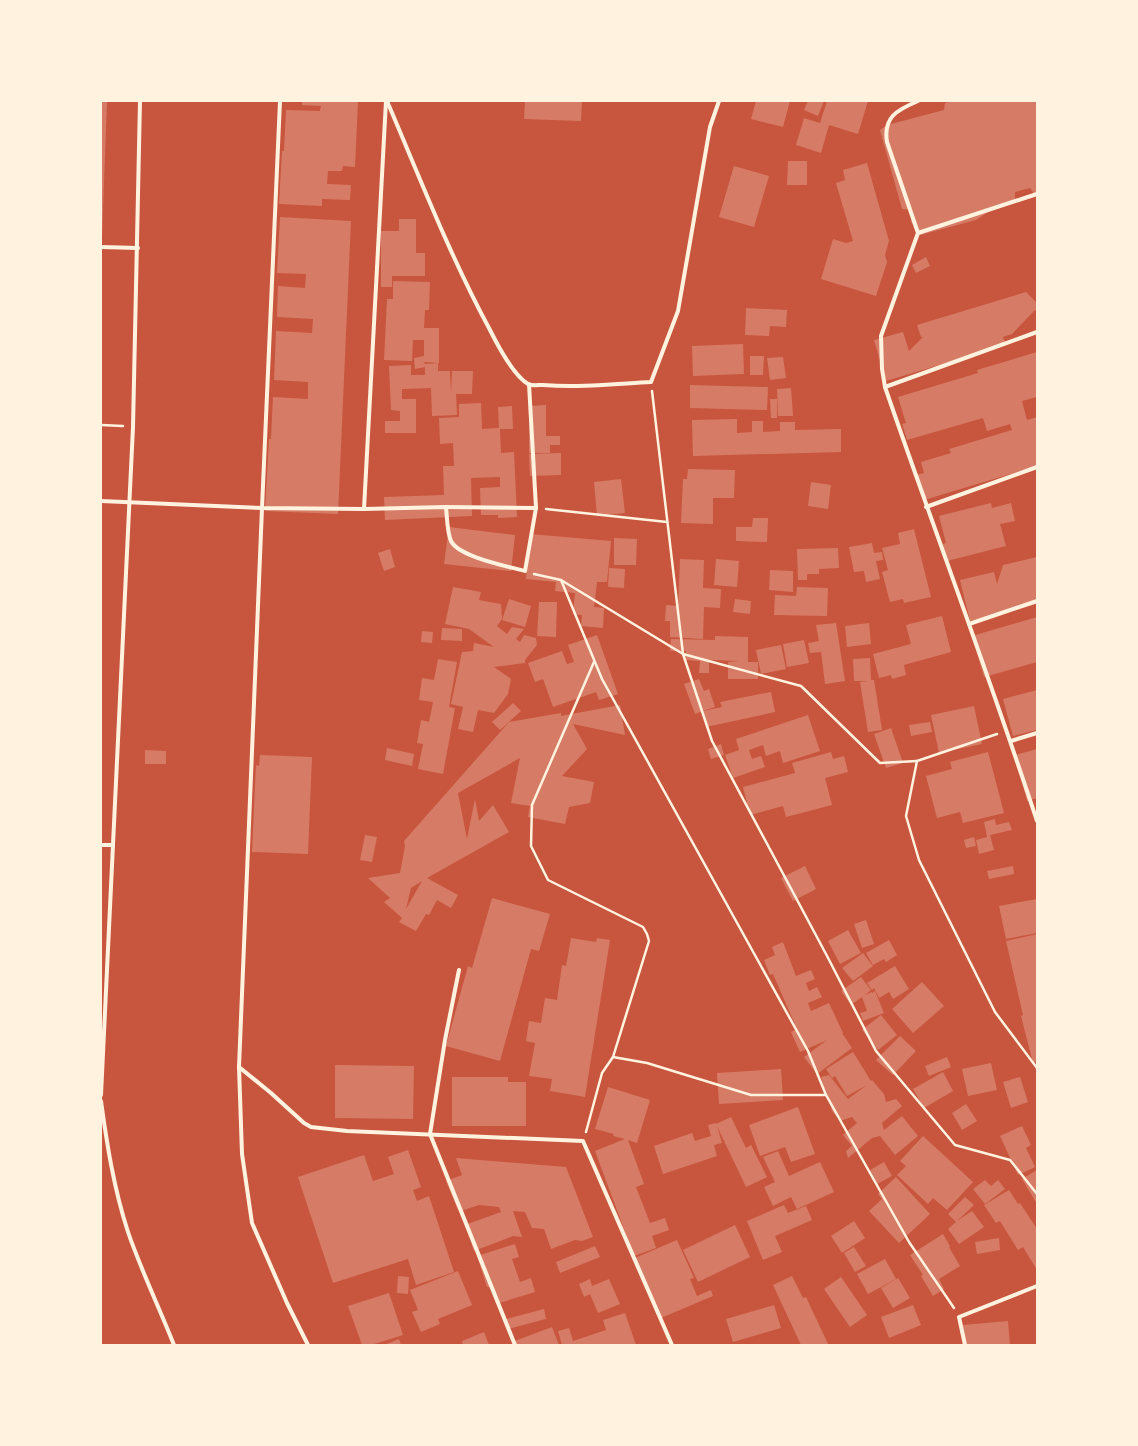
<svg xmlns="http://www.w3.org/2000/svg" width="1138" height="1446" viewBox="0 0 1138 1446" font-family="'PT Sans Narrow',sans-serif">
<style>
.building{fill:#d67c66;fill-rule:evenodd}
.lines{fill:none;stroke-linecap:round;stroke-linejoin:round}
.path{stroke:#fff3e0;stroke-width:2.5}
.minor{stroke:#fff3e0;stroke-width:4}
</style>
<rect width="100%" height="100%" fill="#c8553d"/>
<g class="building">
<path d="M101,101H107L102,238H101Z"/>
<path d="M302,101H358L355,167L343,166L342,171H328L327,184L351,185L350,200L322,199V206L279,204L282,151H284L286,110L320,111L321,106L302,105Z"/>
<path d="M525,101H582L581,121L524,119Z"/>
<path d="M756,101H790L783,127L751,119Z"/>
<path d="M808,101H824L818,116L804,110Z"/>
<path d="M827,101H868L858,134L829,125L821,153L796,145L804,118L820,123Z"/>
<path d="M953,101H1037V198L1030,188L1015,192V201L997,206L976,220L920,235L911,222L912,210L902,209L880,130L887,125L944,110L945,103Z"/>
<path d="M788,161H807V185H787Z"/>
<path d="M867,163L889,241L885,255L887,262L876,296L821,279L833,239L846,243L853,241L836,183L845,180L843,170Z"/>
<path d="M734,166L769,176L754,227L719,217Z"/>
<path d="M280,217L351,221L338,514L265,511L269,439H271L273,397L308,399V382L274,380L276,331L312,333L313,319L277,317L278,286L305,288L306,274L277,273Z"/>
<path d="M399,219H416V253H425V276H392V287H381V231H399Z"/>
<path d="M926,257L930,266L916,273L912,265Z"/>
<path d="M393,281L430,282L429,310H425L424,328H439V363L424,362L425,364L438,363V371H450L451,393L452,371H473L472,394H456L457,415L432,416L431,388L402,389V399H416V433H385V421H400V411L391,410L389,366L411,365V375H425V367L415,369L414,358L424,356V340H413L412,361L384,360L387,299H393Z"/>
<path d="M1026,292L1037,303V312L1035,310L1012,334L1003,337L1006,345L886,381L874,340L903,332L909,351L923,337H921L917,325Z"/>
<path d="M746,308L787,310L786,327L770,326L769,336L745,335Z"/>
<path d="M743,344L744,374L693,376L692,346Z"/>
<path d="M1037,352V397L1022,401L1027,420L1037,417V466L924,500L916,475L924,473L921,462L951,453L949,449L1012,430L1010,424L987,431L983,418L907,440L902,424L906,423L898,397L978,373L977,370Z"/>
<path d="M750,356H764L763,375H750Z"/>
<path d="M783,357L786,378L770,380L767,358Z"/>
<path d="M690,385L768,387L767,410L690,408Z"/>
<path d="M791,388L793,416H778L777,389Z"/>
<path d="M770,399H777V418H771Z"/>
<path d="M481,403L482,429L499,428L498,407L512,406L513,429H500L501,453L514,452L517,517L498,518V515H481L480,488L500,487V477L471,478L472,516L385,520L384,497L444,495L443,466H454L453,443L440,444L439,418L459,417V404Z"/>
<path d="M546,405V436H560V445H550V453H529V406Z"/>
<path d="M737,419V433L752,432V421H763V432L780,431V422H795V430L841,429V452L693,456L692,420Z"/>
<path d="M561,453V475L530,476L529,454Z"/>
<path d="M688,469L735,470L734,498H713V524L681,523L683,479H687Z"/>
<path d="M621,479L625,513L597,516L594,482Z"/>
<path d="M811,482L831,485L828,509L808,506Z"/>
<path d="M991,503L992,508L1011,503L1015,521L1000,524L1006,546L947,561L943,544L946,543L939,516Z"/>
<path d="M753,518H768L767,542L736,541V527H752Z"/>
<path d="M449,527L515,535L511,571L444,564Z"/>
<path d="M914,529L931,597L904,603L903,599L890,602L882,572L888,570L882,548L900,544L898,533Z"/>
<path d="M530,534L611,541L607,582H597L594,607L604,608L603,628L581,626L582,615L573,614L575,593L555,591L556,582L526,579Z"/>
<path d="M614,538L637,539L636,565H614Z"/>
<path d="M872,543L874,553L882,552L883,560L876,561L880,579L866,582L864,571L854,572L849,547Z"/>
<path d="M838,548L839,568L819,569V574H807V580H798L797,549Z"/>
<path d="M390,549L395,567L384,571L378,553Z"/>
<path d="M1037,557V604L970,621L960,580L994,572L997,584L1003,565Z"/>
<path d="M680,559L704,560L703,588L721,589L720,608L704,607L703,639L670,637V621H665L666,605L678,606Z"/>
<path d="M716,559L739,561L737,587L714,585Z"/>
<path d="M609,568L625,569L624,588L608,587Z"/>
<path d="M770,570L793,571V592L769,590Z"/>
<path d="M453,587L481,592L479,600L501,604L502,619L497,626L507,634L512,627L524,629L516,639L520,642L524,635L536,638L537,645L525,660V663L494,667L511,679L508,694L494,713L478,710L473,732L458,729L463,707L451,704L462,652L473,651L474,643L494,647L469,629L445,624Z"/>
<path d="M797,587L828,588L827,616L774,615L775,595L796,596Z"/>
<path d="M509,599L531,606L525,627L502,620Z"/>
<path d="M735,599L751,601L750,614L733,612Z"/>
<path d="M539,602H557L556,637L537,636Z"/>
<path d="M942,616L951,652L904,665L906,675L892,679L891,675L879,678L873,654L911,644L906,625Z"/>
<path d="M1037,617V662L984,677L972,636Z"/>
<path d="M836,623L845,681L825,684L821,652L810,653L808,643L819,641L816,625Z"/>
<path d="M869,623L871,644L847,647L845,626Z"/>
<path d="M442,628L462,629V641L441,640Z"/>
<path d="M422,631L433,632L432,643L421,642Z"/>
<path d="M597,635L618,694L599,700L596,692L553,707L543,679L535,682L528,663L562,651L567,664L574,662L568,645Z"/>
<path d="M715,636L748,637V662H758V679H728V662L739,661L709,660V673H699L700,661L685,660L686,651H670L671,639L715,640Z"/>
<path d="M804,640L809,663L787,667L783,644Z"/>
<path d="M781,645L786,669L761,674L756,650Z"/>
<path d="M870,658L871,680H874L882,730L868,732L860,682L868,681H854L853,659Z"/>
<path d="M438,659L457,662L449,707L455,708L443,774L418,769L423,744L417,743L421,720L429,722L433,702L419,700L422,678L434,680Z"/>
<path d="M699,679L704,691L709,689L715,707L703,711L722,707L720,702L771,692L775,712L706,727L703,711L695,714L684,684Z"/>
<path d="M1037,690V730L1013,736L1003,699Z"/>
<path d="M513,703L521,711L500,730L492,722Z"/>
<path d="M620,705L625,735L573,724L587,749L562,776L594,782L590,803L569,807L565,824L528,817L530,806L511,803L520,758L458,793L467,839L475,799L479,821L493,805L509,832L427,878L458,895L451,908L437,900L429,915L426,914L416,931L399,922L402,918L384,902L390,898L368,878L400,873L405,846L404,841L509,722L561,713V716ZM422,881L406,909L411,888Z"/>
<path d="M974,706L982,744L939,753L931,715Z"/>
<path d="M808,715L820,751L783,763L780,751L766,756L763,745L749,750L752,759L761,756L765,767L733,778L725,755L739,750L736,739Z"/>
<path d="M930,722L932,732L911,736L909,725Z"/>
<path d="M891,728L903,763L886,768L874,734Z"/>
<path d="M721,744L724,755L711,759L708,749Z"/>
<path d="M387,748L414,754L412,766L385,760Z"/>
<path d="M1037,749V798L1027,801L1015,755Z"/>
<path d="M145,750L166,751V764H145Z"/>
<path d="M831,752L833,759L844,756L848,772L825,778L832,805L786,817L783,806L750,815L743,787L795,773L792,763Z"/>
<path d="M988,752L1004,813L963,823L960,812L937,818L926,776L952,769L950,762Z"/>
<path d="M260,755L312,757L308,854L252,852L256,765L259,766Z"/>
<path d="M995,819L996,825L1009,822L1012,830L990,835L994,850L979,854L976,840L987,837L984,822Z"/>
<path d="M365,835L377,837L372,862L360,860Z"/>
<path d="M974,837L976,846L966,848L964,840Z"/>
<path d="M805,866L816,889L793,901L781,878Z"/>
<path d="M1013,866L1014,874L989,879L987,871Z"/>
<path d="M492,898L550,914L539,951L531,949L500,1061L446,1046L468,966L472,968Z"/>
<path d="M1037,899V933L1006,939L999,906Z"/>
<path d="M866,920L874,944L862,948L854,924Z"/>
<path d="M848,930L861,953L840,964L828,941Z"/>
<path d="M1037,934V1062L1033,1063L1021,1016L1023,1015L1006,941Z"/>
<path d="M571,938L596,942L597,938L610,940L585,1097L550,1091L552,1079L529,1076L535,1043L526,1041L529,1021L541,1023L545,998L557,1000L562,965L566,966Z"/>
<path d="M889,940L897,955L886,962L884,959L873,965L866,953Z"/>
<path d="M783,942L796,976L811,970L815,979L806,983L809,991L817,987L822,997L808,1003L811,1011L829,1003L843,1033H842L852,1048L817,1074L804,1057L827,1040L800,1052L791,1032L797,1029L773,974L770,975L764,960L775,955L772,947Z"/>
<path d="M863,953L873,966L853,981L842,968Z"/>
<path d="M895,966L909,989L893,999L889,992L879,998L874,988L872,990L867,983Z"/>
<path d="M861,977L871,990L865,995L872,992L873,994V992L875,991L884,1013L863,1021L860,1013L867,1011L862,997L851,1005L841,991Z"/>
<path d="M922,982L944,1006L913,1033L892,1009Z"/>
<path d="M881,1015L897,1035L878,1050L862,1030Z"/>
<path d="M900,1036L916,1051L893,1075L876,1060Z"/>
<path d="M853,1052L871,1081L872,1080L884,1094L886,1102L896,1099L902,1106L882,1123L884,1130L902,1116L918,1136L895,1155L880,1136L872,1138L848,1158L846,1151L852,1146L843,1135L857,1123L852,1117L840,1121L832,1111L826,1091L824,1088L821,1077L829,1075L848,1099L867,1085L847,1096L835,1076L832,1078L826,1069Z"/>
<path d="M947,1057L951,1067L929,1076L925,1066Z"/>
<path d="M991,1063L997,1090L968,1096L962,1069Z"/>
<path d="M335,1065L414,1066L413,1119L335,1118Z"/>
<path d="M781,1069L783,1100L719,1104L717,1073Z"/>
<path d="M943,1072L953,1091L924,1108L913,1089Z"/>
<path d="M452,1077H508V1082H526V1126H452Z"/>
<path d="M1020,1077L1028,1102L1011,1108L1003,1082Z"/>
<path d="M608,1087L650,1100L637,1143L628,1140L644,1184L636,1187L650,1223L665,1218L669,1230L652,1236L656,1248L634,1256L595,1151L625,1139L613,1136L614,1134L595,1129Z"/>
<path d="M966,1104L977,1121L962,1130L952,1113Z"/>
<path d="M798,1107L815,1154L791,1162L785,1147L760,1156L749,1125Z"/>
<path d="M731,1117L746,1148L751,1145L767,1177L746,1187L717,1126L722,1143L714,1145L717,1156L663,1174L654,1146L692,1133L695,1141L711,1136L708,1125L716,1123V1124Z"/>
<path d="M1022,1126L1031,1145L1026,1148L1035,1167L1018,1175L1000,1136Z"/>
<path d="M923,1136L973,1182L947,1210L933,1198L928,1204L897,1175L906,1166L900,1161Z"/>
<path d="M408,1150L421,1187L413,1190L417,1201L429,1196L454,1272L416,1285L408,1259L333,1283L298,1177L364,1155L373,1181L394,1174L388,1157Z"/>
<path d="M778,1151L789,1176L820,1162L834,1192L797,1209L791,1197L773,1206L764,1187L775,1182L763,1157Z"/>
<path d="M456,1158L566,1167L593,1237L582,1241L575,1240L551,1249L544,1229L532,1228L525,1212L513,1211L522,1237L513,1236L474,1251L465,1225L501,1212L499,1207L479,1205L464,1210H458L446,1181L462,1175Z"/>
<path d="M884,1162L892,1176L877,1184L870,1170Z"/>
<path d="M1037,1170V1204L1022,1179Z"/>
<path d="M896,1177L930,1214L899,1243L869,1211L882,1199L878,1194Z"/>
<path d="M985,1180L991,1186L998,1180L1005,1189L985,1204L973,1189Z"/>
<path d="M1009,1190L1018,1204L1020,1203L1037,1229V1270L1023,1247L1018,1250L1000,1221L996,1223L984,1205Z"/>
<path d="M965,1197L974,1205L957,1221L972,1211L984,1227L959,1244L948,1229L956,1222L948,1214Z"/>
<path d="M784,1205L788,1213L806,1206L812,1220L775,1236L782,1252L763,1260L747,1221Z"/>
<path d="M854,1221L865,1238L842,1253L831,1236Z"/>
<path d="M735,1225L750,1257L698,1282L683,1250Z"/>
<path d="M943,1234L950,1246L949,1247L960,1266L939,1279L944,1289L933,1296L921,1276L923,1275L910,1255Z"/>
<path d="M999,1238L1000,1250L977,1254L975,1242Z"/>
<path d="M677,1240L694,1278L690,1279L697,1296L711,1290L713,1296L661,1318L635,1258Z"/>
<path d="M515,1244L519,1257L512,1259L520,1282L531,1278L535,1292L496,1304L491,1287H487L477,1256Z"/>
<path d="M595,1246L600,1257L560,1273L556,1262Z"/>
<path d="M854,1247L866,1266L855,1272L844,1253Z"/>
<path d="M885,1259L896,1279L868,1294L857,1274Z"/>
<path d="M458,1271L472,1305L438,1319L440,1324L421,1332L412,1312L418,1310L410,1290Z"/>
<path d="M398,1276L409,1277L408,1294L397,1293Z"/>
<path d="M792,1276L803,1298L806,1297L828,1344L801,1345L773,1285Z"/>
<path d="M841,1277L867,1315L850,1327L824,1289Z"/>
<path d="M898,1278L910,1298L893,1308L881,1288Z"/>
<path d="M590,1279L592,1286L609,1279L620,1304L598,1313L590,1294L584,1297L579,1284Z"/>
<path d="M389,1293L403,1335L371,1345H362L348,1306Z"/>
<path d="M774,1305L781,1328L733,1342L726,1319Z"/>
<path d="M913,1305L921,1325L889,1338L881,1317Z"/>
<path d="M544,1309L546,1319L508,1329L506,1319Z"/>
<path d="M625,1313L636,1345H562L558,1331L569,1328L573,1341L606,1330L603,1320Z"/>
<path d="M1008,1321L1010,1345H965L963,1325Z"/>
<path d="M552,1327L559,1345H513L512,1342Z"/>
<path d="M484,1332L489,1345H463L462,1341Z"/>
<path d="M399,1339L401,1345H384Z"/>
</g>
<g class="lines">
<g class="path">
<path d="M652,391L683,654L801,686L880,763L917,761"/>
<path d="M101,425L123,426"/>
<path d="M546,509L667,522"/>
<path d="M534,574L561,580L602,679L808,1051L826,1095"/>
<path d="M561,580L683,654L712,741L826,954L876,1051L955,1145L1010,1160L1037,1194"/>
<path d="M594,662L532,805L531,846L548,880L643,927L647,934L649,941L613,1057"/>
<path d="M997,734L917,761L906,816L919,860L995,1012L1037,1068"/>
<path d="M586,1132L602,1073L613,1057L647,1063L751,1095H826L909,1242L954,1308"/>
</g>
<g class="minor">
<path d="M280,101L262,508L239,1067L242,1154L252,1223L287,1303L308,1345"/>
<path d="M387,101C420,178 450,256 490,330C498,346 513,375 528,384C531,386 538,385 543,385C579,388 615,384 651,382L678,311L710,127L719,101"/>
<path d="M918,101C897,110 883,117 887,142L918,233L881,336L882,369L885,387C935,532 989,675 1037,821"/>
<path d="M918,233L1037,194"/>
<path d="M101,247L138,248"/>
<path d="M885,387L1037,332"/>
<path d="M101,501L262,508L364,509L386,101"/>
<path d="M446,507L536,508"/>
<path d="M926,507L1037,467"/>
<path d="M364,509L446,507C447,516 447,532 451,541C459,557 507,566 525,571L536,508L529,384"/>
<path d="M969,624L1037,601"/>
<path d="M1011,741L1037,733"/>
<path d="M101,845H113"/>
<path d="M459,970L445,1040L430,1134L515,1345"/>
<path d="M239,1067L271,1093L304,1123L311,1127L347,1131L583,1141L672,1345"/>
<path d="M101,1095L133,427L140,101"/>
<path d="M101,1101C107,1145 114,1189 128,1232C141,1270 159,1307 174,1345"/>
<path d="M965,1345L959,1317L1037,1286"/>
</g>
</g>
<rect width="1138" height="1446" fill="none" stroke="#fff3e0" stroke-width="204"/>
</svg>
